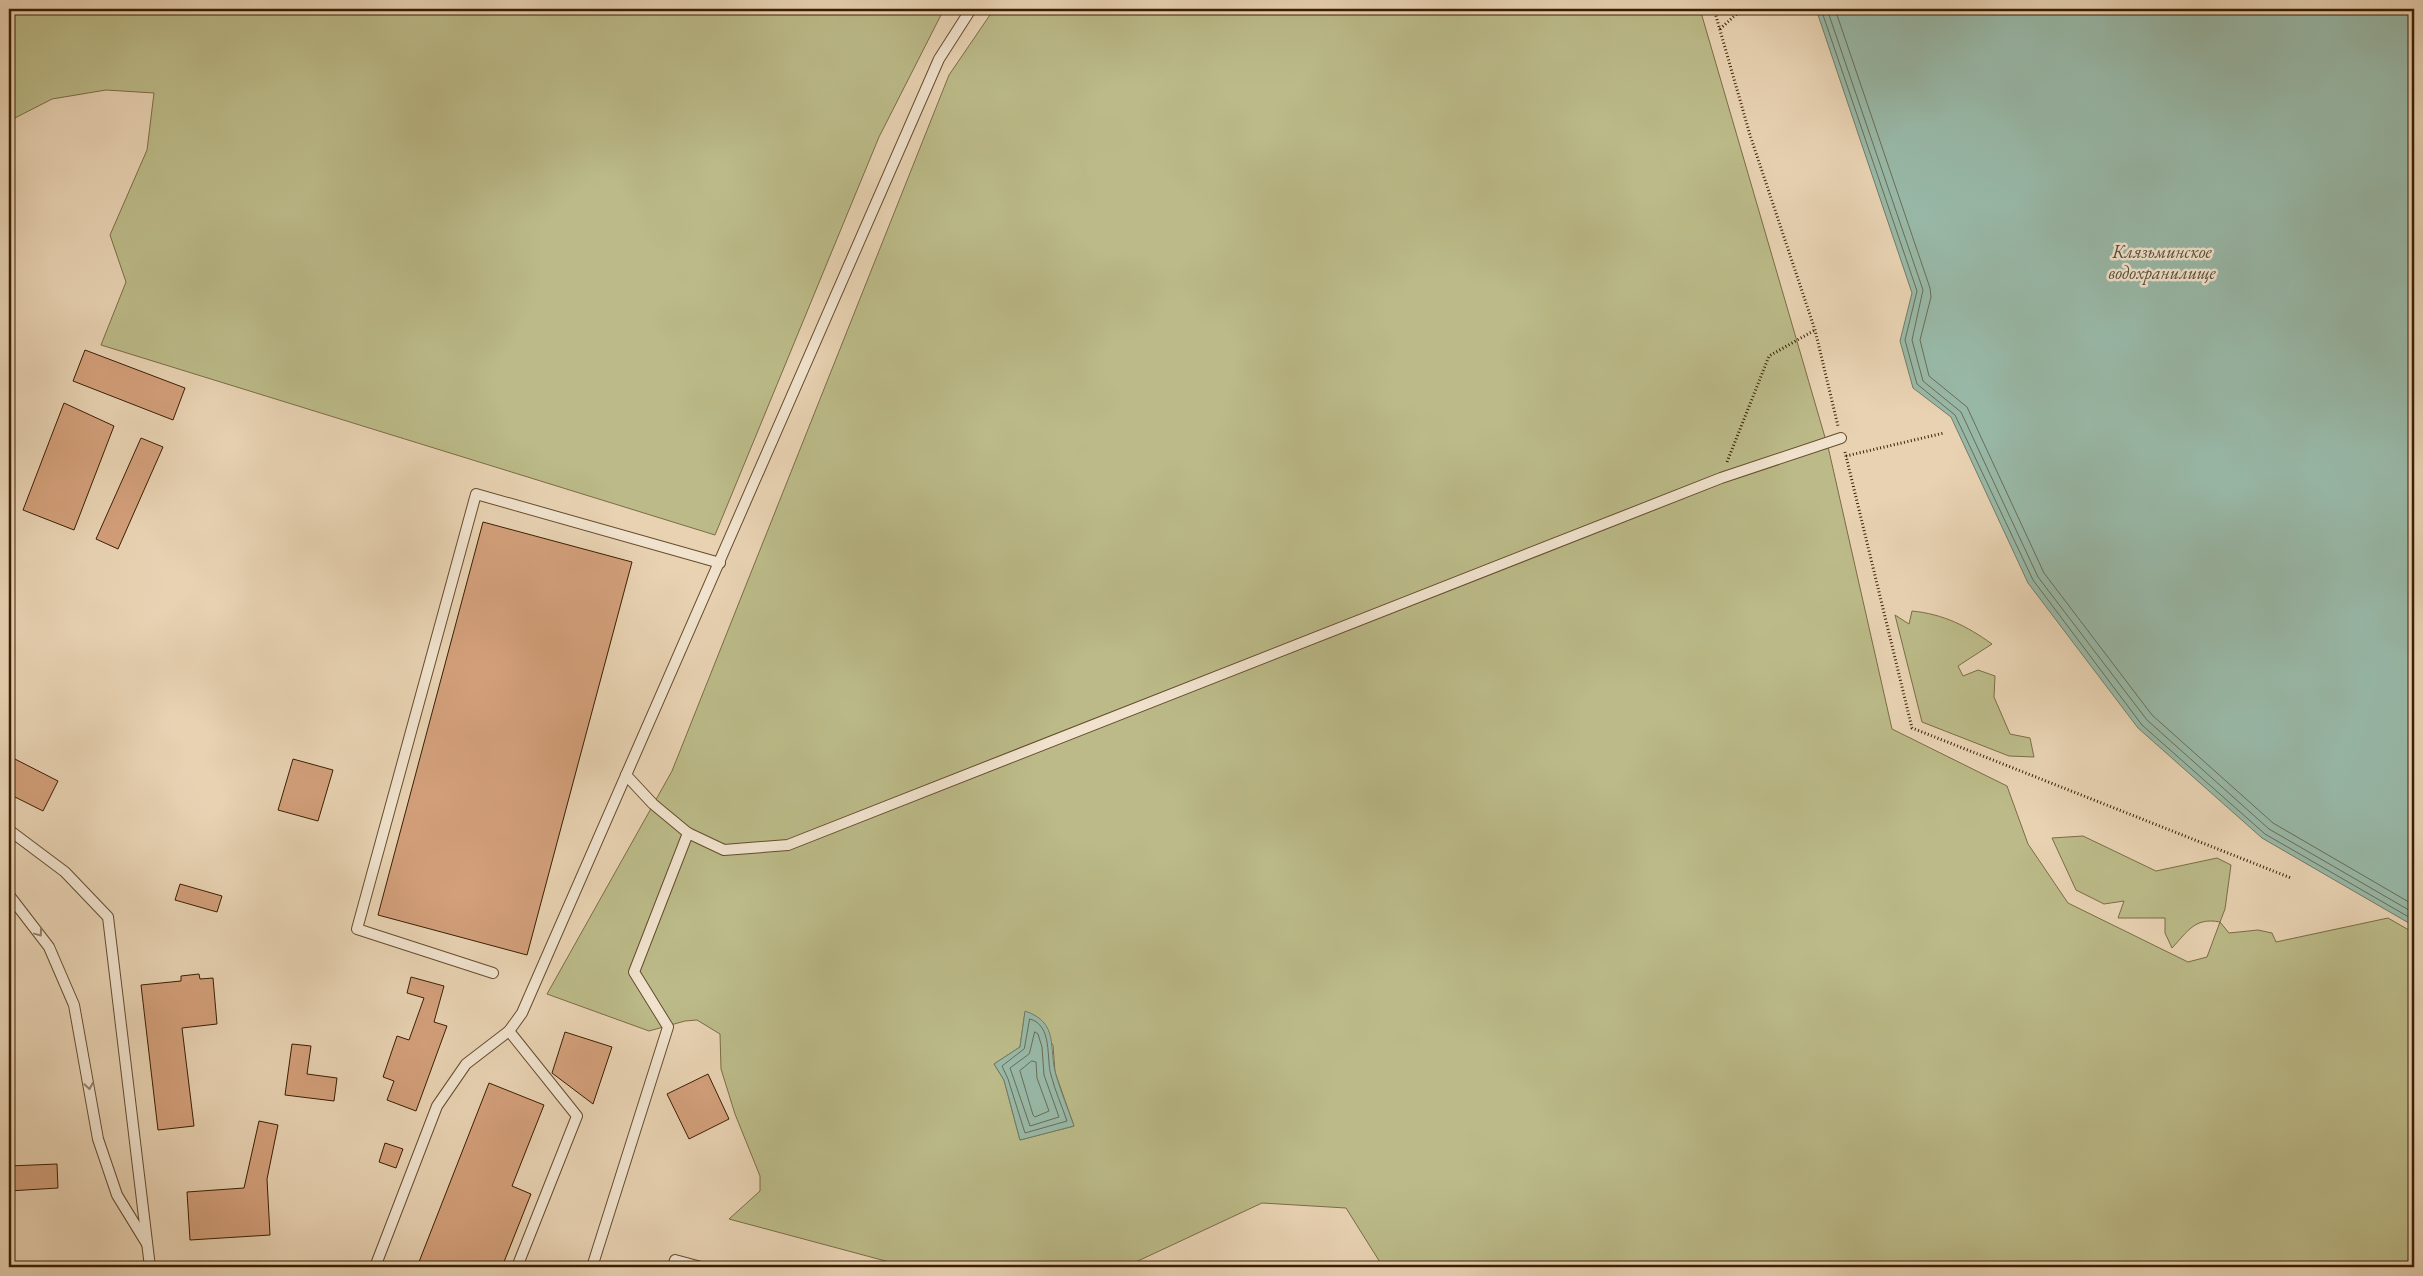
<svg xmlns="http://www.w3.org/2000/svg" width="2423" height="1276" viewBox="0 0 2423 1276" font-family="'EB Garamond',serif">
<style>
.green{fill:#bbba88;stroke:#7b6c45;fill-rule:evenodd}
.water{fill:#98b8a7;stroke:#737b65}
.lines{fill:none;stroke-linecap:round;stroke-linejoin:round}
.shore{stroke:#6a6c54;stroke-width:1}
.building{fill:#d29f7a;stroke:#3b1f02}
.service-casing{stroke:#664c2e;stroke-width:12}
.path{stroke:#3b1f02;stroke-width:3;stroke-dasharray:1 2.5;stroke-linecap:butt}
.service{stroke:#f0e2cd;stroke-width:10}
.oneway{stroke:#968068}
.labels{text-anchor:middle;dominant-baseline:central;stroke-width:5;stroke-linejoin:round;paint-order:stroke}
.water-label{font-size:18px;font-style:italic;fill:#574d34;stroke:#f0e2cd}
</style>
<rect width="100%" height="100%" fill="#e8d2b2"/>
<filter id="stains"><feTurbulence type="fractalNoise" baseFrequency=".004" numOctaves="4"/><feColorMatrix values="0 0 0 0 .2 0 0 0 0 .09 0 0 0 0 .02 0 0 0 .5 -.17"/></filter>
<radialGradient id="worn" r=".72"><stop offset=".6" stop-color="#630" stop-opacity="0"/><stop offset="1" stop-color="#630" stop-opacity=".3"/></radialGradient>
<g class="green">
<path d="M9,9H944L879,137L715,535L101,345L126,282L110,235L147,150L154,93L106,90L52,99L9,121Z"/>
<path d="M994,9H1700L1829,451L1892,729L2007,786L2028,844L2068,903L2188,962L2207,957L2220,922C2195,917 2188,931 2172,948L2165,933V918H2118L2124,901L2104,904L2076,890L2052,838L2083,836L2156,871L2217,858L2231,865L2225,909L2220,922L2229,933L2258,930L2272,933L2276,942L2388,918L2414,933V1267H1383L1346,1208L1262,1203L1125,1267H908L729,1219L760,1191V1176L735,1114L721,1069L720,1034L697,1020L685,1021L649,1031L547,994L672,771L949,75ZM1025,1012L1053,1045L1055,1072L1074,1126L1020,1140L1004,1080L994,1064L1020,1047Z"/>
<path d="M1912,611C1943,614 1967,626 1992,644L1958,666L1963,676L1978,670L1995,676L1994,697L2010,734L2030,738L2034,757L2009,756L1922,722L1895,615L1909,624Z"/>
</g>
<g class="water">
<path d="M1816,9H2414V926L2262,838L2138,728L2028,583L1951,417L1913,388L1900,341L1912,293Z"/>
<path d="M1025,1011C1060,1023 1048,1048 1056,1075C1061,1092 1068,1109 1074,1126L1020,1140L1004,1080L994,1064L1020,1047Z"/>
</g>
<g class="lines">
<g class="shore">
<path d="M1821,9L1917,291L1905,340L1917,384L1955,415L2033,580L2142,725L2265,834L2414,920"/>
<path d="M1827,9L1923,290L1912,340L1923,381L1961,412L2038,577L2147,720L2269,829L2414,913"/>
<path d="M1835,9L1930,288L1931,297L1920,340L1929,376L1967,407L2044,573L2152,715L2273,823L2414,905"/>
<path d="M1030,1019C1053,1025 1046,1059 1051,1075C1055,1091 1062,1106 1067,1121L1025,1133L1008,1079L1002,1066L1024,1049Z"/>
<path d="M1035,1032L1038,1034L1042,1047L1044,1075L1059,1117L1030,1126L1010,1068L1029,1054Z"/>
<path d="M1032,1061L1036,1062L1037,1078L1049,1111L1035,1117L1033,1115L1020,1071Z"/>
</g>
</g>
<g class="building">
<path d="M85,350L185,388L173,420L73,381Z"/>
<path d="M64,403L114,426L74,530L23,510Z"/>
<path d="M141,438L163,447L118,549L96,539Z"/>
<path d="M483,522L632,562L527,955L378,915Z"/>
<path d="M9,756L58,781L43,811L9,794Z"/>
<path d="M293,759L333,770L318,821L278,810Z"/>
<path d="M180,884L222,896L217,912L175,900Z"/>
<path d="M199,974L200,979L213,978L217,1024L182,1028L194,1126L158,1130L141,985L181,981V976Z"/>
<path d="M411,977L444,986L434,1022L447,1026L416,1111L387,1100L394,1081L383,1077L397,1036L409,1040L424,998L407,993Z"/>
<path d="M565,1032L612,1047L593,1104L552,1073Z"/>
<path d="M292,1044L311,1046L307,1074L337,1078L334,1101L285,1095Z"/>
<path d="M708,1074L729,1119L689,1139L667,1094Z"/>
<path d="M489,1083L544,1105L512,1186L531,1194L502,1267H417Z"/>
<path d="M259,1121L278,1125L267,1179L270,1235L190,1240L187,1192L244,1188Z"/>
<path d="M385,1143L403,1149L396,1168L379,1162Z"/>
<path d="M57,1164L58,1188L9,1191V1166Z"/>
</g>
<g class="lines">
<defs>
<g id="service">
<path d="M626,775L653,804L688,833L724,850L788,845L1721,478L1841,438"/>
<path d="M9,830L65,872L108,917L150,1267"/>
<path d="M9,895L49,947L74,1005L98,1139L117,1195L147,1244"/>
<path d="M493,973L357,929L476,494L720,563"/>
<path d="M509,1031L577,1116L517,1267"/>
<path d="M375,1267L437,1106L466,1064L509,1031L522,1013L939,59L971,9"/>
<path d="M592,1267L668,1027L634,972L688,833"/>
<path d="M673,1267L675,1260L701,1267"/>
</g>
</defs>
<use href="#service" class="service-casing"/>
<g class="path">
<path d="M1714,9L1750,135L1815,330L1838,426"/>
<path d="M1720,29L1742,9"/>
<path d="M1845,452L1912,728L2291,878"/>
<path d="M1846,456L1944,433"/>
<path d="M1727,462L1769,356L1815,330"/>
</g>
<use href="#service" class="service"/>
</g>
<defs><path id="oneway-chevron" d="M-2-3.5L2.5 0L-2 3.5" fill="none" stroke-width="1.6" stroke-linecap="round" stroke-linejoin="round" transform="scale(1.25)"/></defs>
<g class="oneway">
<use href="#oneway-chevron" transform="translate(39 933) rotate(53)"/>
<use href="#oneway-chevron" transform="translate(89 1086) rotate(81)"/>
</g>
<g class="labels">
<g class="water-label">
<text x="2162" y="251">Клязьминское<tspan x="2162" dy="21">водохранилище</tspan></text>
</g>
</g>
<rect width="2423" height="1276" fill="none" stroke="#e8d2b2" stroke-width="30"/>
<rect x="10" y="10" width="2403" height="1256" fill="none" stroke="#3b1f02" stroke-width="2.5"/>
<rect x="15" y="15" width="2393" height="1246" fill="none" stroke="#3b1f02"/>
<rect width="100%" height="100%" filter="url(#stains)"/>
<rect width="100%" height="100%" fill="url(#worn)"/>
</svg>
